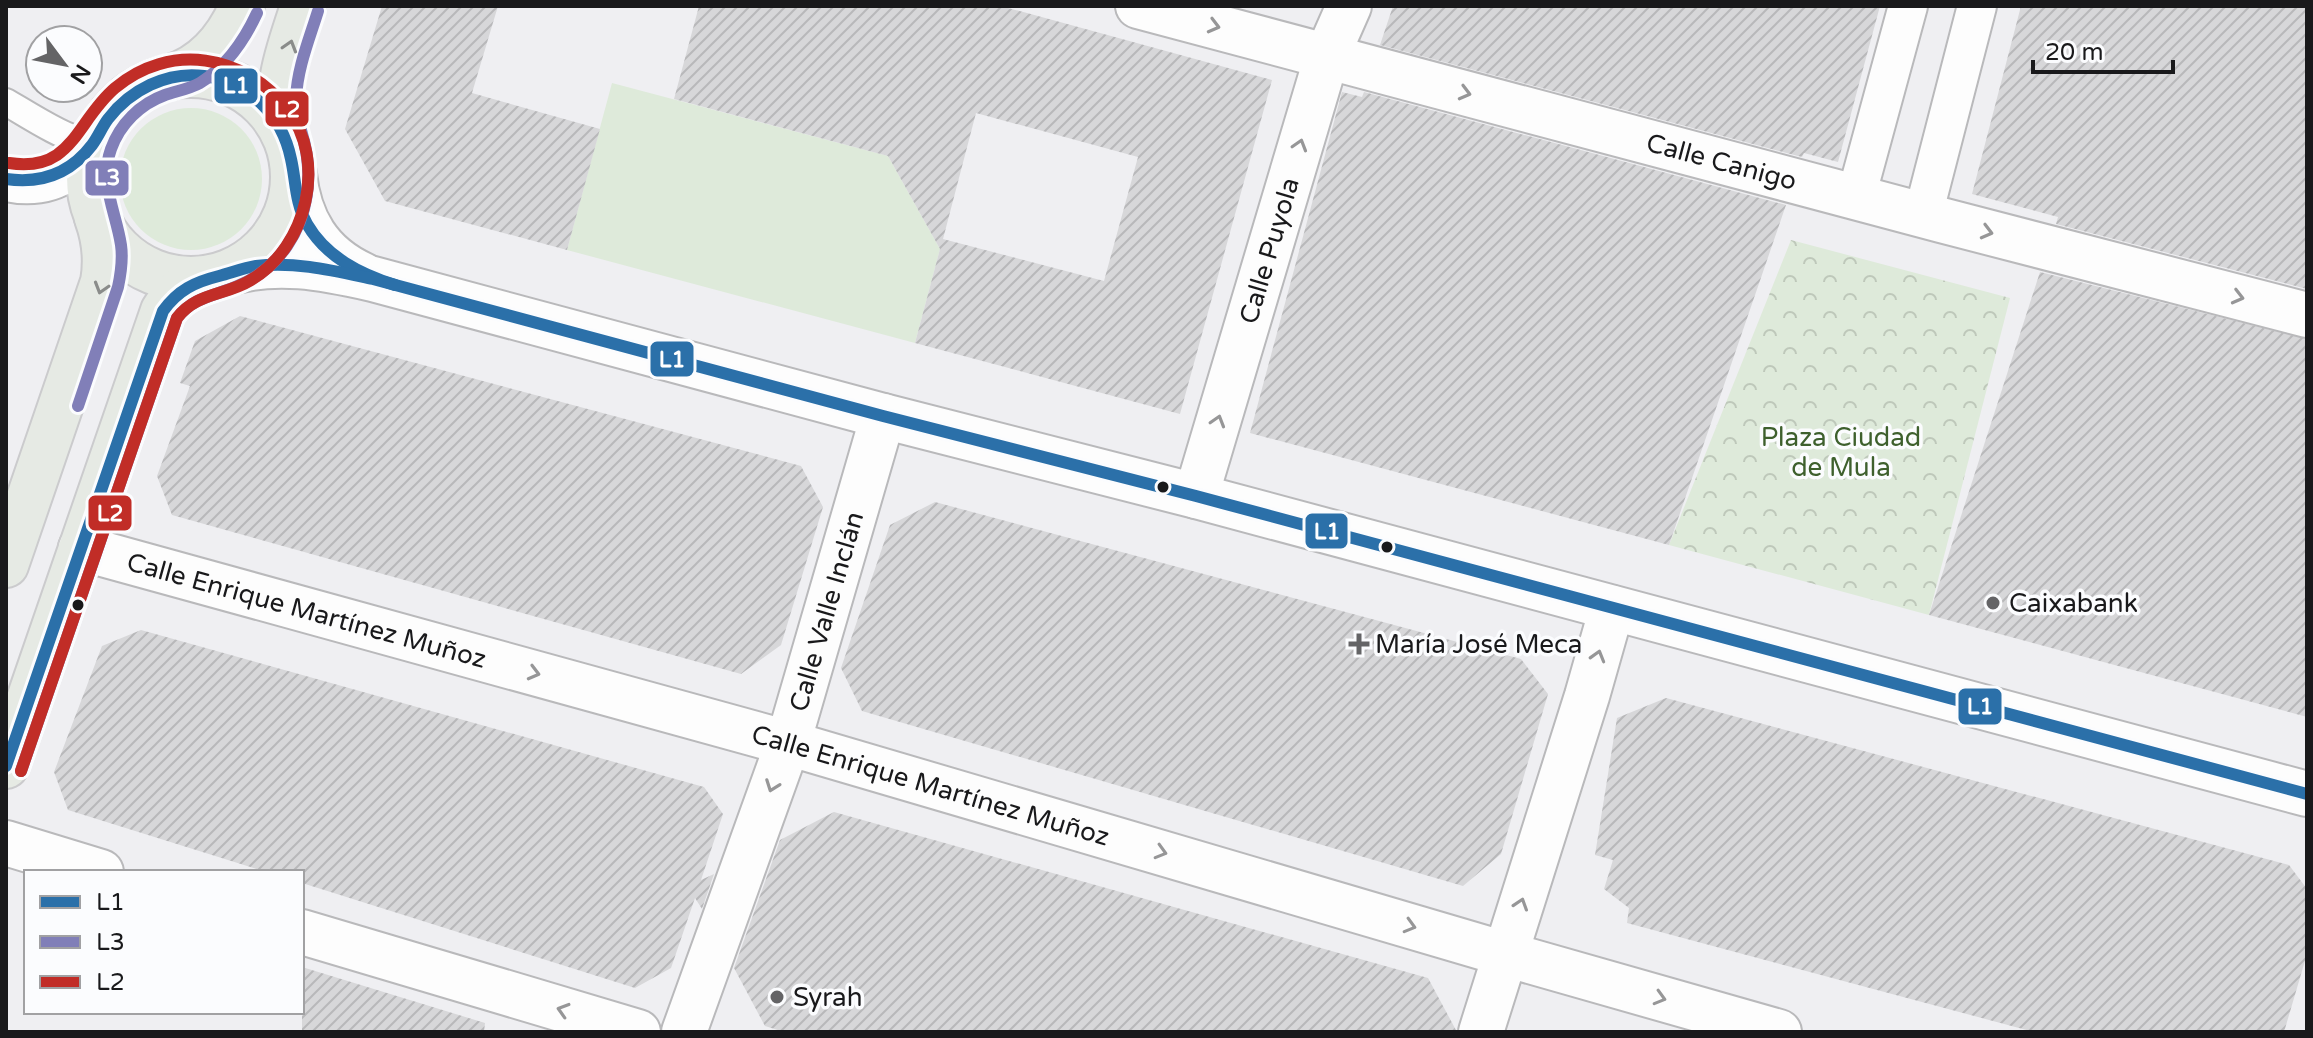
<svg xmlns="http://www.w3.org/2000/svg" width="2313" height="1038" viewBox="0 0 2313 1038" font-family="'Varela Round',sans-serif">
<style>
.park{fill:url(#park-crowns)}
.garden{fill:#deeada}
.building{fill:url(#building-hatch);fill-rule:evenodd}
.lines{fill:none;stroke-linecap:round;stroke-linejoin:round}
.service-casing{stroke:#b9b9bb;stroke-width:30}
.pedestrian-casing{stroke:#b9b9bb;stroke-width:42}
.minor-casing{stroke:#b9b9bb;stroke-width:48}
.secondary-casing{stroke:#b9b9bb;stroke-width:48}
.primary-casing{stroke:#cbcbcd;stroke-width:48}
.service{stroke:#fdfdfd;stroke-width:26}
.pedestrian{stroke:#fdfdfd;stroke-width:38}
.minor{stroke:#fdfdfd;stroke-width:44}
.secondary{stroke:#fdfdfd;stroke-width:44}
.primary{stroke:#e6eae4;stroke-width:44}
.bus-1-casing{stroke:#fbfcfe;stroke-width:18}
.bus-2-casing{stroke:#fbfcfe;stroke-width:18}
.bus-3-casing{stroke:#fbfcfe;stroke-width:18}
.bus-1{stroke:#2b70a9;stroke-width:12}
.bus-2{stroke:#817fb8;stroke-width:12}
.bus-3{stroke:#c12d27;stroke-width:12}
.oneway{stroke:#969697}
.oneway2{stroke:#8a8c8a}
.bus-dot{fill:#19191b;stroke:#fbfcfe;stroke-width:3}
.poi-dot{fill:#646466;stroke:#fbfcfe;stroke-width:3}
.labels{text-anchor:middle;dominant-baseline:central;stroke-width:7;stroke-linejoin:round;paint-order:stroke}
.street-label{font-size:26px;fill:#19191b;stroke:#fbfcfe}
.park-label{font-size:26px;fill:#3e602d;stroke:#fbfcfe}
.poi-label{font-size:26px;fill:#19191b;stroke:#fbfcfe;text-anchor:start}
.line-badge{stroke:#fbfcfe;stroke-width:3}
.badge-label{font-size:22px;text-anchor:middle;font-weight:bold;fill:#fff}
</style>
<defs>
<pattern id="park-crowns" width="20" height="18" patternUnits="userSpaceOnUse" patternTransform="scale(2)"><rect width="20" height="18" fill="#deeada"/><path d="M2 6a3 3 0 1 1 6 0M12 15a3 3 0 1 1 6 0" fill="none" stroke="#bec8ba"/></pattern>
<pattern id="building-hatch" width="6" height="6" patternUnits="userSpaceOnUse" patternTransform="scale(2)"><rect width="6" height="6" fill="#d7d7d9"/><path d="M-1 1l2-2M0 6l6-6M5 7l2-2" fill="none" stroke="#b8b8ba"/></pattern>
</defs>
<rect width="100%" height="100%" fill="#efeff2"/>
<path class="park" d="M1791,240L2010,298L1929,615L1669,545Z"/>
<g class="garden">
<path d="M612,83L888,156L940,249L915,343L567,250Z"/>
<circle cx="191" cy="179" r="71"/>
</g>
<g class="building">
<path d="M382,6H498L472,93L600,129L567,250L385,201L345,129Z"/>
<path d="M699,6H1001L1272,80L1180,414L915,343L940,249L888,156L674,99ZM976,113L1138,157L1104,281L943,239Z"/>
<path d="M1393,6H1880L1838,162L1804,153L1802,157L1380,45Z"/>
<path d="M2021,6H2307V289L2056,224L2058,217L1972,194Z"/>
<path d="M1342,92L1362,97L1364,92L1786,205L1669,545L1250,433Z"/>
<path d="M2040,272L2307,339V717L1929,615Z"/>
<path d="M240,316L801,466L823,507L781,645L741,674L172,515L157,476L190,386L180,383L195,341Z"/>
<path d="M935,502L1521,659L1548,694L1501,854L1463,886L862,711L841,668L890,525Z"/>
<path d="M141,630L704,787L723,814L701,880L714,874L702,909L695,898L671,968L635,988L302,883V872H266L68,810L54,772L102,646Z"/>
<path d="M1666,698L2289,865L2307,889V954L2284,1032H2034L1627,923L1629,908L1604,889L1613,860L1595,855L1617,718Z"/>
<path d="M834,812L1428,978L1457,1032H784L765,1026L734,968L780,840Z"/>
<path d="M302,967L485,1023L484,1032H302Z"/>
</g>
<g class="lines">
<defs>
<path id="service" d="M6,102C22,111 66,140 82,140C89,140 94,137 99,132"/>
<g id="pedestrian">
<path d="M1856,197L1908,6"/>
<path d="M1923,215L1977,6"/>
</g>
<g id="minor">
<path id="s1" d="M1138,6L1941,220L2307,315"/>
<path id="s2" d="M1196,496L1327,56L1349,6"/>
<path id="s3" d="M81,548L788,743L1505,954L1779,1032"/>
<path d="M6,843L101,872"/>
<path d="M302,932L638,1032"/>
<path id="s4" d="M684,1032L788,743L883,416"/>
<path d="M1481,1032L1587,696L1612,608"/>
</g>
<g id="secondary">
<path d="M294,174C299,220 319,255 363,275"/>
<path d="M6,179C59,190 82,161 107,120"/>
<path d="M226,274C275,258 324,268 373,279L883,416L1196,496L2307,794"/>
</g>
<g id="primary">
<circle cx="191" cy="177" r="102"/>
<path d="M171,77C206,66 228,39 242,6"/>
<path d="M286,136C272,88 289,51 303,6"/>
<path d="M6,565L103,282C107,259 105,240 97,218"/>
<path d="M6,766L163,311C174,292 188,283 209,278"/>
</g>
</defs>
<use href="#service" class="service-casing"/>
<use href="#pedestrian" class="pedestrian-casing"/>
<use href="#minor" class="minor-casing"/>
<use href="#secondary" class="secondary-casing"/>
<use href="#primary" class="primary-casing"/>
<use href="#service" class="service"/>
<use href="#pedestrian" class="pedestrian"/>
<use href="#minor" class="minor"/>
<use href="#secondary" class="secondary"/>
<use href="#primary" class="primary"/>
<defs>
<g id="bus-1">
<path d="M6,179C41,184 70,174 92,145C98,137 102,127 108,119C130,90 167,71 204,76C249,82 282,115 291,159C296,181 295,203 307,224C326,257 360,274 395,285"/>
<path d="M6,766L163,311C178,290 195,282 219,276C231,273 243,268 256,266C295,261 335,271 373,279L883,416L1196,496L2307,794"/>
</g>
<g id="bus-2">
<path d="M78,406L118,287C121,273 123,259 121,245C116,212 99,183 111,149C120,124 140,104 165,95C177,91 189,89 200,83C227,66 244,41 257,13"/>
<path d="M21,771L177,318C192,298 213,296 235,287C256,279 274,265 287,246C308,215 313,178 304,141C300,127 296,114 296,99C297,69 309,40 318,11"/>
</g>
<path id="bus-3" d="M9,163C73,173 76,121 115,88C169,42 245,54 287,109C328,161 307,247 251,280C225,296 197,292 177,318L21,771"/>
</defs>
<use href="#bus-1" class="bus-1-casing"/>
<use href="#bus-2" class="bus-2-casing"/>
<use href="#bus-3" class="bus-3-casing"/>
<use href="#bus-1" class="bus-1"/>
<use href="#bus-2" class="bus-2"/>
<use href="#bus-3" class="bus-3"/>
</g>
<defs><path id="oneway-chevron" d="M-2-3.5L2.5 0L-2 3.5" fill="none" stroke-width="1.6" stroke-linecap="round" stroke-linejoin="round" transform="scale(2)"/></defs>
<g class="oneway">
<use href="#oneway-chevron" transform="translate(1214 26) rotate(15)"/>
<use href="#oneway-chevron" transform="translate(1465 93) rotate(15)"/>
<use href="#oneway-chevron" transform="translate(1300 145) rotate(-73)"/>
<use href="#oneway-chevron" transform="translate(1987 232) rotate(15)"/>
<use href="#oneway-chevron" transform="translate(2238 297) rotate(14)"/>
<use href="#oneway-chevron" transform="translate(1218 421) rotate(-73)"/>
<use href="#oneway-chevron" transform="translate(1598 656) rotate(-74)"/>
<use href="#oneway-chevron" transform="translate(534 673) rotate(15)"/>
<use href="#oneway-chevron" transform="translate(772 786) rotate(110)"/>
<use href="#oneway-chevron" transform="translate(1161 852) rotate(16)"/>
<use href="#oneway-chevron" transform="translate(1521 904) rotate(-72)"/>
<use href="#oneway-chevron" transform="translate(1410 926) rotate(16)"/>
<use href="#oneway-chevron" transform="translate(1660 998) rotate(16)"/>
<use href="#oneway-chevron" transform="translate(563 1010) rotate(-163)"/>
</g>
<g class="oneway2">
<use href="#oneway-chevron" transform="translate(290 46) rotate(-73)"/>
<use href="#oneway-chevron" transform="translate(101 288) rotate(107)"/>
</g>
<g class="bus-dot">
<circle cx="1163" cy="487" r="7"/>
<circle cx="1387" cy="547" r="7"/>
<circle cx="78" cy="605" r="7"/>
</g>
<g class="poi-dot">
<circle cx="1993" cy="603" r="8"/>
<path d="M1355 632h8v8h8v8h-8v8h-8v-8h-8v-8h8z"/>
<circle cx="777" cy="997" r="8"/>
</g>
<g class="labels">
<g class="street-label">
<text stroke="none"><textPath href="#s1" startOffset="604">Calle Canigo</textPath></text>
<text stroke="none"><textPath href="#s2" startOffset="256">Calle Puyola</textPath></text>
<text stroke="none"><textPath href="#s3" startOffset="234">Calle Enrique Martínez Muñoz</textPath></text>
<text stroke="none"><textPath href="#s4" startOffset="444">Calle Valle Inclán</textPath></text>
<text stroke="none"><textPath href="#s3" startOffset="882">Calle Enrique Martínez Muñoz</textPath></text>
</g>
<g class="park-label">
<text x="1841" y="437">Plaza Ciudad<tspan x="1841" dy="30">de Mula</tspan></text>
</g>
<g class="poi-label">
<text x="2009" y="603">Caixabank</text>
<text x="1375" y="644">María José Meca</text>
<text x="793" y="997">Syrah</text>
</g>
</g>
<g class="line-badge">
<rect x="213" y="67" width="46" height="38" rx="8" fill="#2b70a9"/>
<rect x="264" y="90" width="46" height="38" rx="8" fill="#c12d27"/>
<rect x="84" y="159" width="46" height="38" rx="8" fill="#817fb8"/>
<rect x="649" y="340" width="46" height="38" rx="8" fill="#2b70a9"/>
<rect x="87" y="494" width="46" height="38" rx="8" fill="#c12d27"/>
<rect x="1304" y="512" width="45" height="38" rx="8" fill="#2b70a9"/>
<rect x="1957" y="687" width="46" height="39" rx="8" fill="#2b70a9"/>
</g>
<g class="badge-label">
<text x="236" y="93">L1</text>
<text x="287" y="117">L2</text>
<text x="107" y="185">L3</text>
<text x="672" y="367">L1</text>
<text x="110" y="521">L2</text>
<text x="1327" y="539">L1</text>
<text x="1980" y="714">L1</text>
</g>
<rect width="2313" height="1038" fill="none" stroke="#19191b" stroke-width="16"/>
<rect x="24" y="870" width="280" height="144" fill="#fbfcfe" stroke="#a1a1a3" stroke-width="2"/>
<rect x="40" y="896" width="40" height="12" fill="#2b70a9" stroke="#a1a1a3" stroke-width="2"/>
<text x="96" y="910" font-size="24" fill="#19191b">L1</text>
<rect x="40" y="936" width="40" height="12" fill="#817fb8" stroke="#a1a1a3" stroke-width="2"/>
<text x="96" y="950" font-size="24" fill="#19191b">L3</text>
<rect x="40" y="976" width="40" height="12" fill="#c12d27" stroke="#a1a1a3" stroke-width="2"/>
<text x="96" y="990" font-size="24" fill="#19191b">L2</text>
<g transform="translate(64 64) rotate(122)"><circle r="38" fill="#fbfcfe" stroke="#a1a1a3" stroke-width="2"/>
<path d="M0-6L14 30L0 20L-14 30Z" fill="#646466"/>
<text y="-12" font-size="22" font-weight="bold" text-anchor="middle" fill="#19191b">N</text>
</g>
<path d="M2033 60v12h140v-12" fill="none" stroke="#19191b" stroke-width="4"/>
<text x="2045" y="60" font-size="24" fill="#19191b" stroke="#fbfcfe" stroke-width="6" paint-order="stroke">20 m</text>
</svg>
